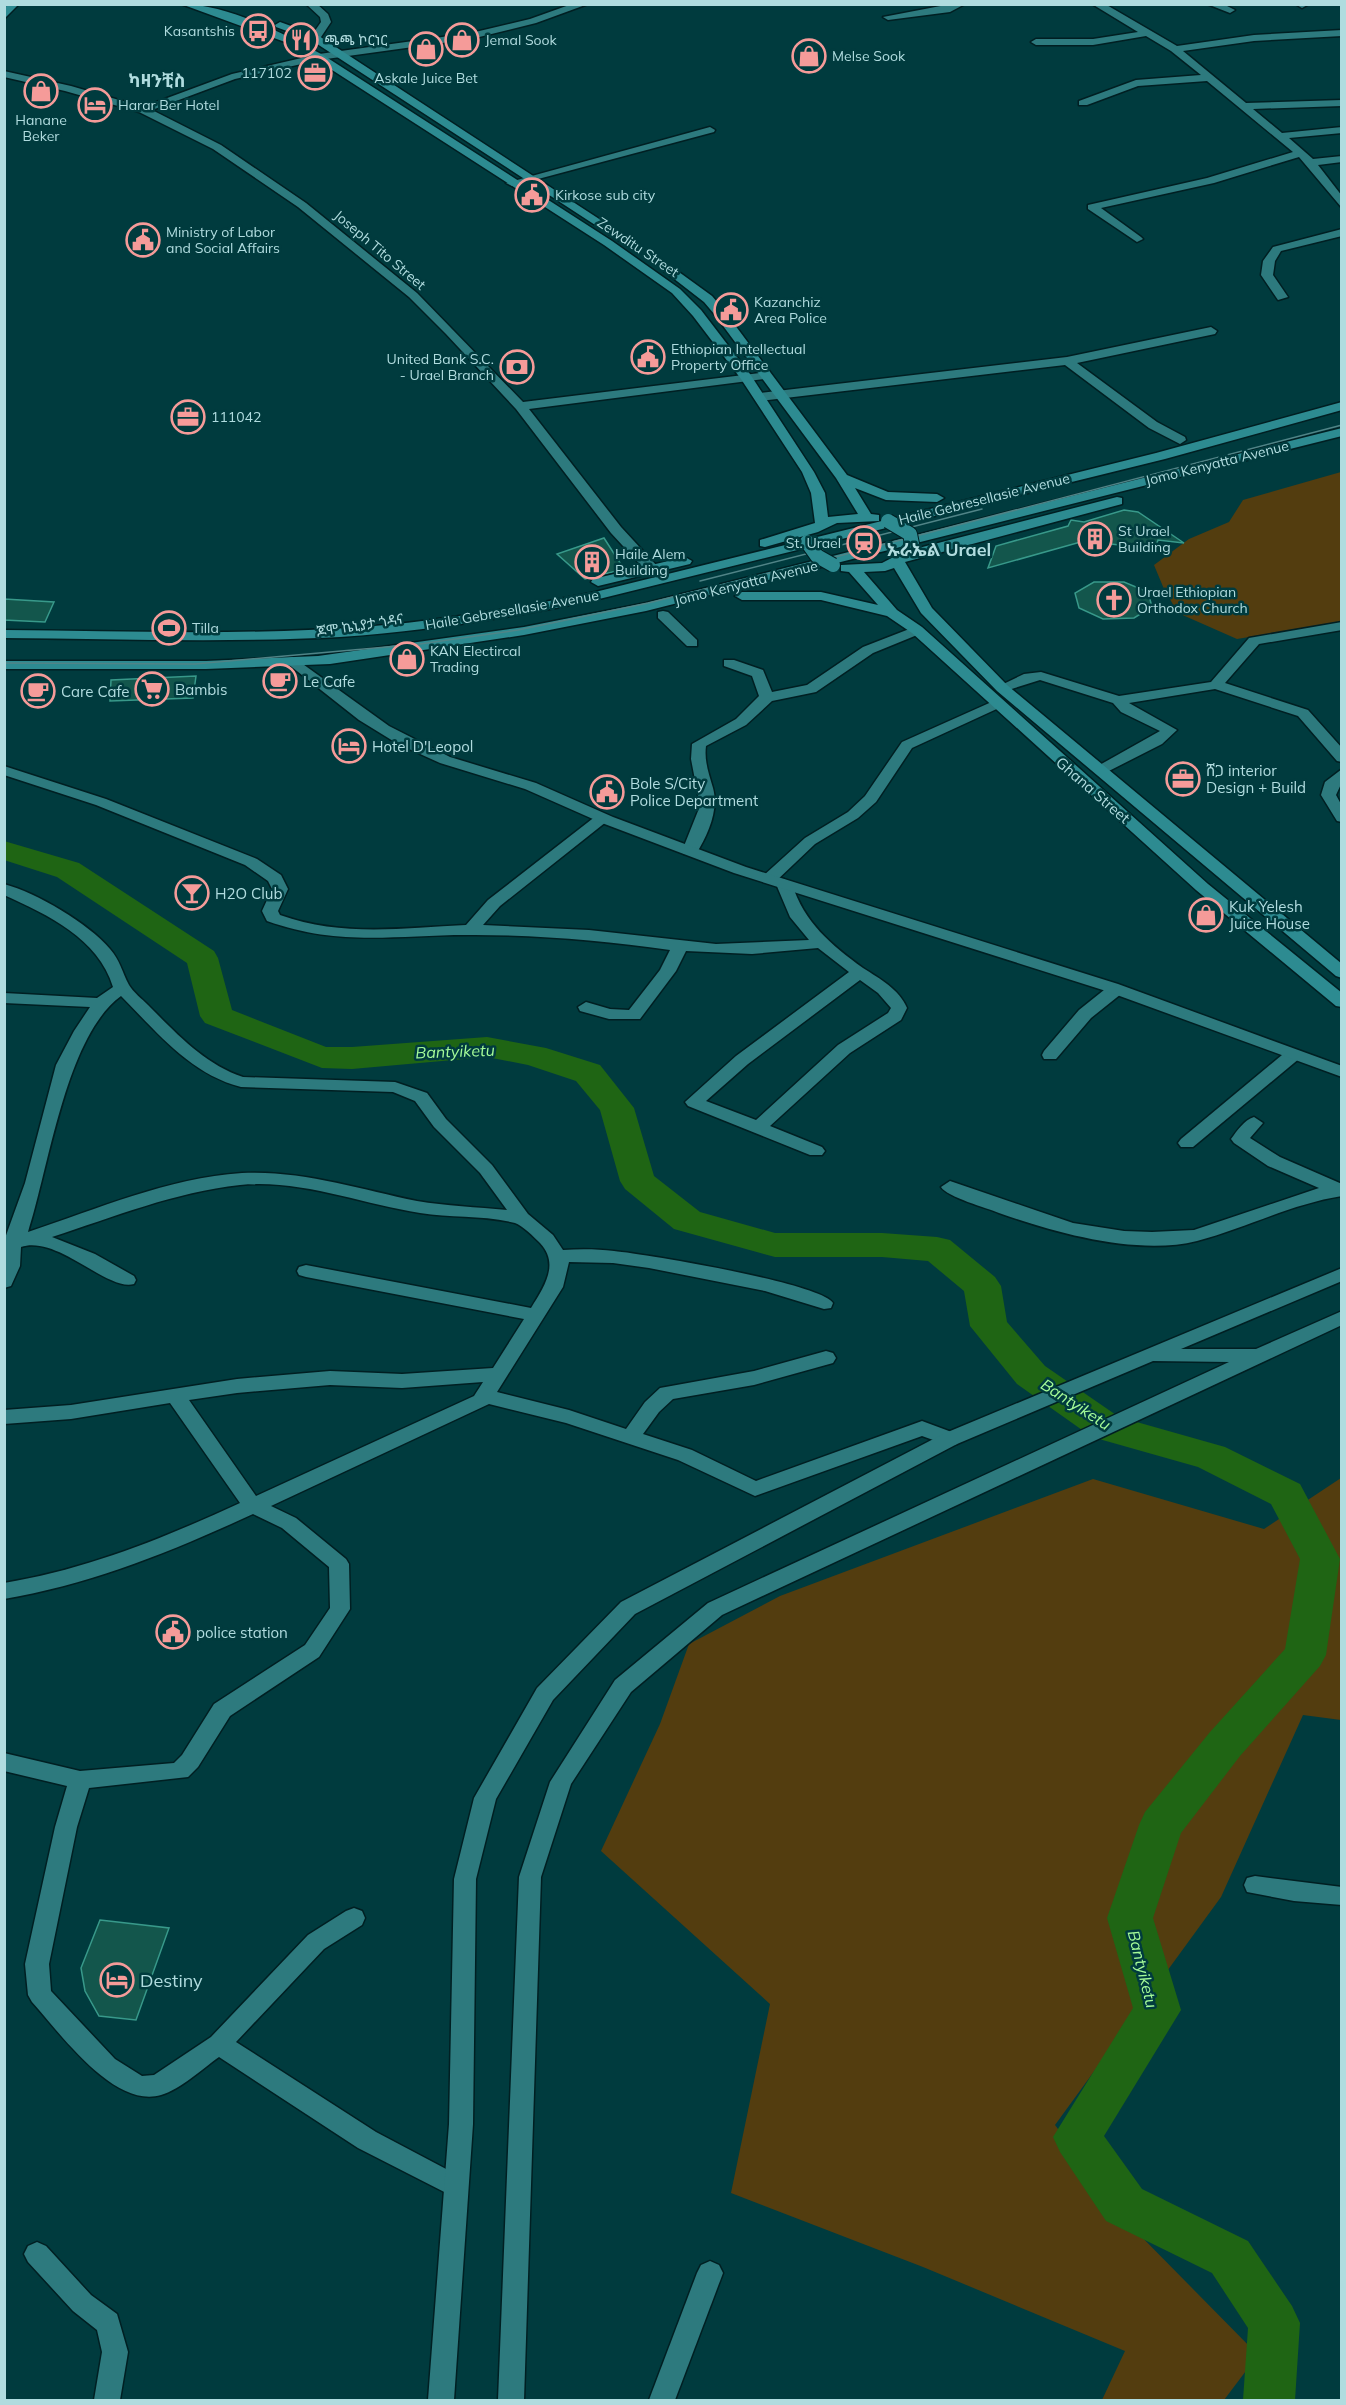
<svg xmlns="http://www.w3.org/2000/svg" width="1346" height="2405" viewBox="0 0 1346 2405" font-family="Mulish,'Noto Sans Ethiopic',sans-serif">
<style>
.green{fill:#533d0f}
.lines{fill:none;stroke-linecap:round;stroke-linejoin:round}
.river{fill:#1f6514;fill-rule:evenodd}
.building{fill:#13564c;stroke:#38998a;stroke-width:1.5}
.street-casing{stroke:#001f22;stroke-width:3}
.secondary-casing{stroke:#001f22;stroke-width:3}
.primary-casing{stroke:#001f22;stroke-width:3}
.street{fill:#2d7a7e;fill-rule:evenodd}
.secondary{fill:#2d7a7e;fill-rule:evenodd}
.primary{fill:#2d8b91;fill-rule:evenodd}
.tram{stroke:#508487;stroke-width:1.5}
.primary-bridge-casing{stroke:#001f22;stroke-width:16;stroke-linecap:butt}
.primary-bridge{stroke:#2d8b91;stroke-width:14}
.labels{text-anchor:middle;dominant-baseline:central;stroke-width:5;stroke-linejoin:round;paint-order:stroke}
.far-poi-label{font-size:14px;fill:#b0dcdf;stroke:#003b3e;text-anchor:start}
.far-street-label{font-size:14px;fill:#b0dcdf;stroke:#003b3e}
.poi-label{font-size:15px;fill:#b0dcdf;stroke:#003b3e;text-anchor:start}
.street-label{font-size:15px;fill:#b0dcdf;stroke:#003b3e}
.water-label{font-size:16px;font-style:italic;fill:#a5fc98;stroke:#003b3e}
.far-district-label{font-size:18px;font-weight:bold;fill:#b0dcdf;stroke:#003b3e}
.near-poi-label{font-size:18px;fill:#b0dcdf;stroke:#003b3e;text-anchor:start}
</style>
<rect width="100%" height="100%" fill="#003b3e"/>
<g class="green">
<path d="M1341,472V622L1237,639L1178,613L1164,589L1154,565L1189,539L1229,522L1243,500Z"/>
<path d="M1341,1478V1720L1303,1715L1221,1897L1055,2125L1127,2222L1258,2355L1224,2400H1102L1125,2351L923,2267L731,2193L770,2004L601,1851L660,1724L689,1644L780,1596L1093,1479L1264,1529Z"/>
</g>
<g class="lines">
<path class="river" d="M4,841L79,863L214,951L218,958L232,1010L326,1047H352L487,1037L546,1048L600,1065L634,1108L654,1176L700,1212L775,1233H882L937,1237L950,1240L995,1277L1001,1286L1007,1322L1045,1366L1119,1417L1225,1447L1300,1484L1340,1559L1326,1655L1320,1666L1240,1756L1181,1833L1153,1918L1181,2010L1104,2136L1142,2189L1248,2241L1292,2306L1300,2323L1295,2400H1243L1248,2328L1212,2273L1106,2221L1060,2152L1053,2137L1133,2008L1107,1918L1139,1825L1145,1812L1210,1732L1285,1649L1300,1559L1271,1504L1198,1467L1092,1437L1017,1384L970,1326L964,1291L928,1261L882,1257H775L674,1229L625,1189L620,1181L600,1110L576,1081L528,1065L487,1057L352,1069L322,1068L205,1023L200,1016L187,963L57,877L4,860Z"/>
</g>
<g class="building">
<path d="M1124,510L1138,512L1184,543L1158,540L1155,549L1084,541L988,568L996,546L1068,526L1071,520L1084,522Z"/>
<path d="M604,538L624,569L585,579L557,554Z"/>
<path d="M1094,582H1124L1148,592L1152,607L1134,618L1103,619L1079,608L1075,593Z"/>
<path d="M4,599L54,602L45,622L4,620Z"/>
<path d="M196,676L193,698L110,701L111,680Z"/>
<path d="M100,1920L169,1928L136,2020L99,2016L85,1991L81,1968Z"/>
</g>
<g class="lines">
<defs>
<g id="street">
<path d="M306,4H317L328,14L331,22L319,40L310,38L321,22L320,17Z"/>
<path d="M951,4H965L950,12L888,20L883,17Z"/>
<path d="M1092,4H1105L1177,46L1254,35L1342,30V36L1254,41L1183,51L1246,103L1342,100V106L1253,109L1282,133L1342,127V133L1289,138L1313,159L1342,156V162L1318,165L1342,196V208L1299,157L1214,183L1101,208L1141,237L1143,239L1137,242L1088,209V205L1207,178L1293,152L1207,81L1138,86L1087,105H1079V101L1136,80L1201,75L1171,51L1146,36L1093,45H1036L1031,42L1036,39H1093L1138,32Z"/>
<path d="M1207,4H1223L1235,10L1230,13Z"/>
<path d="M1309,4L1302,8L1297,5V4Z"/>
<path d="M710,127L715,130L714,132L512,186L506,183Z"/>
<path d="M1342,229V236L1281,251L1275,261L1273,275L1288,297L1278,300L1261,275L1263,261L1273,247Z"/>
<path d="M1211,327L1217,331L1215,334L1077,363L1157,422L1185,437L1186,440L1180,444L1149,428L1065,365L760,401L754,397L760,393L1067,357Z"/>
<path d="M663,611L668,612L697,640V646H687L658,618V612Z"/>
<path d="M1342,622V630L1259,644L1225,683L1308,710L1342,748V762L1337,761L1298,716L1215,689L1129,703L1177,730L1162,744L1101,775L1093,770L1096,767L1160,731L1121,712L1113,703L1040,680L1002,692L995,688L1024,674L1041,672L1119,696L1211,682L1249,638Z"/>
<path d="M917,626L924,630L922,633L873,653L816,692L772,701L746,725L706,746C704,761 709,774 713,788C719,810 708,835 696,854H684L682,851L700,806L691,759L692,744L736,719L759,696L752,676L724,666V660H734L763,670L772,692L807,685L863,647Z"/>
<path d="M996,700L1003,704L1001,707L912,748L876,802L858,818L815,844L775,882H763L761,879L763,876L805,838L848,812L865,796L902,742Z"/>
<path d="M4,766L106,799L257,859L281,875L288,889L278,911L280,915C341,937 402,928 466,925L488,900L596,816H606L609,819L606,822L500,906L483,925L589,930L716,944L809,940L790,917L776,884L784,879L792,884C804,922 831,945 863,968C880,979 899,989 907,1008L901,1020L850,1053L770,1126L822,1147L825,1151L822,1155H810L688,1106L685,1102L736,1056L849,972L818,948L752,954L686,951L676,971L640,1019H609L580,1011L578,1007L586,1002L610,1009L629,1010L660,970L670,950C605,941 541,935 475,935C398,934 343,948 267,921L262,911L272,889L268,881L245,865L96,805L4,775ZM860,980L878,993L891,1008L888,1013L838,1045L756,1120L706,1101L748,1064Z"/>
<path d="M1342,769V782L1336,795L1342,806V822L1337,821L1321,795L1325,782Z"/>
<path d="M4,884C37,893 88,923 110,949C120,960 122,972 129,985C133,992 142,999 148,1005C176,1033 204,1064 243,1077L395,1082L427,1093L446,1119L492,1165L528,1214L553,1235L563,1250C580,1249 597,1249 614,1251C645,1254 821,1283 833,1303L831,1308L824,1309L765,1291L649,1268L613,1263L569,1262L563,1287L497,1392L569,1410L626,1429L645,1402L660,1388L754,1371L826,1351L833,1353L836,1358L833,1363L754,1385L673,1399L659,1412L643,1434L692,1450L756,1481L922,1421L957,1434L960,1439L957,1444L950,1446L922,1436L755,1496L678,1460L566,1423L489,1404L271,1506L296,1518L346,1559L349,1564L350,1609L319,1657L230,1716L198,1767L188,1777L89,1788L77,1827L49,1964L51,1991L115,2059L142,2076L154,2075L211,2037L308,1935L346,1911L354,1908L362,1911L365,1918L362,1925L324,1949L236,2042L376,2132L465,2179L468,2187L465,2195L456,2198L358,2148L219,2057C202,2069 181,2089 161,2095C114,2109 60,2033 32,2002L28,1995L25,1964L55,1827L67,1786L4,1771V1753L80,1771L174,1763L182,1755L214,1704L305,1645L330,1608L329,1567L282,1528L253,1514C173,1551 92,1584 4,1599V1583C88,1569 164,1538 240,1503L170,1403L71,1419L4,1424V1410L71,1405L237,1379L330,1371L402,1374L493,1368L524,1319L306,1277L299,1275L297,1271L299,1267L306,1265L531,1308C544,1287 560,1264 540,1243C534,1237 522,1225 515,1223C484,1215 451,1218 420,1213C361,1204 301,1179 240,1185C175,1192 114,1217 52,1237L95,1254L134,1276L136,1280L134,1284C108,1292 58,1235 21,1247L20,1266L11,1286L4,1288V1241L25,1183L56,1065L74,1031L90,1007L4,1003V993L97,998L113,987C98,938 48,915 4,895ZM121,996C157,1032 190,1074 241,1087L393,1092L415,1101L434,1127L480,1173L507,1210C477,1207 446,1206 417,1201C359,1189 301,1170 242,1173C168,1178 97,1209 28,1232C49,1167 66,1036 121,996ZM483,1382L474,1396L256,1496L189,1400L237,1393L330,1385L402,1388Z"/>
<path d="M1115,985L1121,986L1123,990L1121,994L1091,1018L1056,1059H1044L1042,1055L1044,1051L1079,1010L1109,986Z"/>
<path d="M1294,1049L1302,1054L1300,1058L1193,1147H1181L1178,1143L1181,1139L1288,1050Z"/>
<path d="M1254,1117L1263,1123L1250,1138L1280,1157L1342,1184V1196C1291,1204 1246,1228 1197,1241C1138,1256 1055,1233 999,1213C987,1208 947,1197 941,1187L950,1181L1073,1223L1124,1231L1152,1232L1194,1230L1319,1188L1268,1166L1234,1143L1231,1139C1237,1131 1244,1120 1254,1117Z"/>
<path d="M1255,1876L1342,1887V1905L1294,1901L1247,1892L1244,1885L1247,1878Z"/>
<path d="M37,2242L46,2246L91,2295L117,2314L128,2352L120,2400H94L102,2352L97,2330L73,2311L28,2262L24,2254L28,2246Z"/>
<path d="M710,2261L719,2265L723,2273L675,2400H649L697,2273L701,2265Z"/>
</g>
<g id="secondary">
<path d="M572,4H588L536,23L471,39L319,60L235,79L152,110L221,145L306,203L417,293L523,402L768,372V378L764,379L529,409L621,527L657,566L659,569L652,573L647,572L611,533L516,409L446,334L409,297L298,207L213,149L139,112L65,91L4,77V71L71,86L143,107L232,74L319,54L471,33L530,19Z"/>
<path d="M293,657L389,726L450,757L536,783L613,817L746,867L1118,984L1342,1066V1077L1106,991L734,873L602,823L525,789L440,763L398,744L359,720L288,664V658Z"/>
<path d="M1342,1268V1281L1181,1349H1256L1342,1311V1325L722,1615L631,1692L571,1784L541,1877L524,2400H498L519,1877L550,1782L615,1680L708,1603L1229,1362L1153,1361L957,1444L635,1614L553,1700L496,1799L476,1879L473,2124L454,2400H428L449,2124L454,1879L474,1798L537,1688L621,1602L943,1434Z"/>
</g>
<g id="primary">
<path d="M8,4H19L4,19V9Z"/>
<path d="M181,4C226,4 284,33 323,55L612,241L680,289L701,310L750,374L814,472L825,493L828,517L858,514L836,478L715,315L704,302L664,271V267H672L712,296L723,309L847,475L888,492L937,494L944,498L937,502L886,500L855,488L871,514L879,515V521L837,523L818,532L765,547L760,546V540L815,523L811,493L802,472L741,379L693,316L672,293L604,245L315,59L285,42Z"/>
<path d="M280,22L319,36L639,245L629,247L311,40L276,27L275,25Z"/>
<path d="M1342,402V410L1165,459L591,601C508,618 424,631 340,637C229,643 116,639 4,638V630C127,631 252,636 374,626C447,620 519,607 591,593L1156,453Z"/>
<path d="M1342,428V436L646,611L524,635L330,664L206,669H4V661H206L318,656L524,627L646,603Z"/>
<path d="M1117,497L1122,498V504L905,562L932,608L1007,685L1342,964V978L1336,976L997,691L921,613L894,568L885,571L864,572L897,610L922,627L1208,884L1342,993V1007L1336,1006L1196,890L912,633L887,616L821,600H742L735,596L742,592H821L878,605L849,572L841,571V565L882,563L903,552Z"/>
<path d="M685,557L692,561L690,564L598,586L591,582L593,579Z"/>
</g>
</defs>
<use href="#street" class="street-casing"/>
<use href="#secondary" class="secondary-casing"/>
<use href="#primary" class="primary-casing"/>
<use href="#street" class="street"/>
<use href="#secondary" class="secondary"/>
<use href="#primary" class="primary"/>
<g class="tram">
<path d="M700,581L982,509"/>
<path d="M4,663L195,664L420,644L518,630L648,603L839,556L1342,425"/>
</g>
<defs>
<g id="primary-bridge">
<path d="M888,521L910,534L913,549"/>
<path d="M807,542L817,556L833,565"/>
</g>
</defs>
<use href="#primary-bridge" class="primary-bridge-casing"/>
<use href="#primary-bridge" class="primary-bridge"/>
</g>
<defs>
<symbol id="bus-ring" viewBox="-11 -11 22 22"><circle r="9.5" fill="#003b3e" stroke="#f59b99" stroke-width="1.5"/><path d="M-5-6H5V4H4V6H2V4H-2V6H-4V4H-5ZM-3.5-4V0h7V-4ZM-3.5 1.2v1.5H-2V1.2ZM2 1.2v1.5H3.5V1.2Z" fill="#f59b99"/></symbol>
<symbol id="restaurant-ring" viewBox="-11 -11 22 22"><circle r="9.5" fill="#003b3e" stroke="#f59b99" stroke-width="1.5"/><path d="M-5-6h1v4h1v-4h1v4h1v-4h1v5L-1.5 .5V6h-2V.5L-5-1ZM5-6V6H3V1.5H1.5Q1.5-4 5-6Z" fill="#f59b99"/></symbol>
<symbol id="shop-ring" viewBox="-11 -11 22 22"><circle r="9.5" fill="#003b3e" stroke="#f59b99" stroke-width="1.5"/><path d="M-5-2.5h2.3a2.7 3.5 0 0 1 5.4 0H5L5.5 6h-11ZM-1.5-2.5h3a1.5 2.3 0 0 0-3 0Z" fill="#f59b99"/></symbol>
<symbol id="office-ring" viewBox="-11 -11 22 22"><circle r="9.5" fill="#003b3e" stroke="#f59b99" stroke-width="1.5"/><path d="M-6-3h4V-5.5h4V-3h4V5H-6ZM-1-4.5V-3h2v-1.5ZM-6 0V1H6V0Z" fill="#f59b99"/></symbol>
<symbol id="hotel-ring" viewBox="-11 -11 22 22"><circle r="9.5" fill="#003b3e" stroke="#f59b99" stroke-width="1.5"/><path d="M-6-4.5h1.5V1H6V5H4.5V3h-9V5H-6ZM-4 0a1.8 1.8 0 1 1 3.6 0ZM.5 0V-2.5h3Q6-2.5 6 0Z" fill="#f59b99"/></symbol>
<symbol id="civic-ring" viewBox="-11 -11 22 22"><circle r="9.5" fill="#003b3e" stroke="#f59b99" stroke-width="1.5"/><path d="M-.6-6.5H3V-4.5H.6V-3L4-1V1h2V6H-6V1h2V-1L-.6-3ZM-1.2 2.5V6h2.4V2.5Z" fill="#f59b99"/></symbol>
<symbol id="bank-ring" viewBox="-11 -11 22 22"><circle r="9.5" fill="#003b3e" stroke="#f59b99" stroke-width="1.5"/><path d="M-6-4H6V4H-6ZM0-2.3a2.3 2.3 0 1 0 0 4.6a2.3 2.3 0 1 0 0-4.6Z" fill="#f59b99"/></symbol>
<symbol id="building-ring" viewBox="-11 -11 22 22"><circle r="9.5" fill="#003b3e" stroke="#f59b99" stroke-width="1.5"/><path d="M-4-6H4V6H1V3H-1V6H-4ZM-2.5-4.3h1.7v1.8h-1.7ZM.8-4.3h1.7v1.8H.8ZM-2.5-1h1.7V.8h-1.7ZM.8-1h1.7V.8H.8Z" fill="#f59b99"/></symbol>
<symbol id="station-ring" viewBox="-11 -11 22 22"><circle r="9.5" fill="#003b3e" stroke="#f59b99" stroke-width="1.5"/><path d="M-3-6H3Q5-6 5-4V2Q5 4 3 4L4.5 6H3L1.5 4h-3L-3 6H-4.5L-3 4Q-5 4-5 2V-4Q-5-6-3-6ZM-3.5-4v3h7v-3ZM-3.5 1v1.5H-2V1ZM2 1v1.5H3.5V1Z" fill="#f59b99"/></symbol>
<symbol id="church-ring" viewBox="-11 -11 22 22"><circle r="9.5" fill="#003b3e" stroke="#f59b99" stroke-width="1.5"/><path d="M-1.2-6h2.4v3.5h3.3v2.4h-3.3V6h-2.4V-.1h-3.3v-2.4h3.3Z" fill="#f59b99"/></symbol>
<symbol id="stadium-ring" viewBox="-11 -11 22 22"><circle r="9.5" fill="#003b3e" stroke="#f59b99" stroke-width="1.5"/><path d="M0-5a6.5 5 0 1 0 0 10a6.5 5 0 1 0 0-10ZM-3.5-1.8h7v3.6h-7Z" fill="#f59b99"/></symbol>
<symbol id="cafe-ring" viewBox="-11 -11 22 22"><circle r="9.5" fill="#003b3e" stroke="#f59b99" stroke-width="1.5"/><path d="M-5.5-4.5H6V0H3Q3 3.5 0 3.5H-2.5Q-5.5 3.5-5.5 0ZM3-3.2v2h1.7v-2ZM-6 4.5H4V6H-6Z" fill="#f59b99"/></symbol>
<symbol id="supermarket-ring" viewBox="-11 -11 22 22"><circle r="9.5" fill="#003b3e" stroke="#f59b99" stroke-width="1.5"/><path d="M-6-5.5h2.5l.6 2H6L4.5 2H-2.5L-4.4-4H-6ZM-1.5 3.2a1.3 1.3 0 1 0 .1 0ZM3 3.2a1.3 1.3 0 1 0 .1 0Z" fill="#f59b99"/></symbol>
<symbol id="bar-ring" viewBox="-11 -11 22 22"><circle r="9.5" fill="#003b3e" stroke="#f59b99" stroke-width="1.5"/><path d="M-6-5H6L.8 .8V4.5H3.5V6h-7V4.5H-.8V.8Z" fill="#f59b99"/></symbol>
</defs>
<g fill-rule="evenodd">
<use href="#bus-ring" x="239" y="12" width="38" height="38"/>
<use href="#restaurant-ring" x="282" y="21" width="38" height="38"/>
<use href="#shop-ring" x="443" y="21" width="38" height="38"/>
<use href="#shop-ring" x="407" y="30" width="38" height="38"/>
<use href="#shop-ring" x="790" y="37" width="38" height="38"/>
<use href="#office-ring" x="296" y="54" width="38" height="38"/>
<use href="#shop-ring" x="22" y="72" width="38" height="38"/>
<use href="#hotel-ring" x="76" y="86" width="38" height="38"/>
<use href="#civic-ring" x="513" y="176" width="38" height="38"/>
<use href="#civic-ring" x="124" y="221" width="38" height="38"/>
<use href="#civic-ring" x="712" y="291" width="38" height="38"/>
<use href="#civic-ring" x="629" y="338" width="38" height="38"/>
<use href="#bank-ring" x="498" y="348" width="38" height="38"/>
<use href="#office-ring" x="169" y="398" width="38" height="38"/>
<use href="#building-ring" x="1076" y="520" width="38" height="38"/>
<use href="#station-ring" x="845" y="524" width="38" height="38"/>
<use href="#building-ring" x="573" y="543" width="38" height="38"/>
<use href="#church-ring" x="1095" y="581" width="38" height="38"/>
<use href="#stadium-ring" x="150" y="609" width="38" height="38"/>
<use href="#shop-ring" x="388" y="640" width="38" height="38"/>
<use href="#cafe-ring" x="261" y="662" width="38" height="38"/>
<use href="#supermarket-ring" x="133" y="670" width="38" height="38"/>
<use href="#cafe-ring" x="19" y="672" width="38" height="38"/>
<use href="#hotel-ring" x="330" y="727" width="38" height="38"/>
<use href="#office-ring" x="1164" y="760" width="38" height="38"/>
<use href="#civic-ring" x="588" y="773" width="38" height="38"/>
<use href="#bar-ring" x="173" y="874" width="38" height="38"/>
<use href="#shop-ring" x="1187" y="896" width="38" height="38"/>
<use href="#civic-ring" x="154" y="1613" width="38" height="38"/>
<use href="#hotel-ring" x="98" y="1961" width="38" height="38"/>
</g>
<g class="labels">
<g class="far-poi-label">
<text x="235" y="31" text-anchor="end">Kasantshis</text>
<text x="324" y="40">ጫጫ ኮርነር</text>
<text x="485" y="40">Jemal Sook</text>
<text x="832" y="56">Melse Sook</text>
<text x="292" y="73" text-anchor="end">117102</text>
<text x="426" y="78" text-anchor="middle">Askale Juice Bet</text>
<text x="118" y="105">Harar Ber Hotel</text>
<text x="41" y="120" text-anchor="middle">Hanane<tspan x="41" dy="16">Beker</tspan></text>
<text x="555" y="195">Kirkose sub city</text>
<text x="166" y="232">Ministry of Labor<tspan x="166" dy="16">and Social Affairs</tspan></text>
<text x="754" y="302">Kazanchiz<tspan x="754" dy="16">Area Police</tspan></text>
<text x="671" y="349">Ethiopian Intellectual<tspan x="671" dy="16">Property Office</tspan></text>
<text x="494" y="359" text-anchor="end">United Bank S.C.<tspan x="494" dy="16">- Urael Branch</tspan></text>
<text x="211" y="417">111042</text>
<text x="1118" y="531">St Urael<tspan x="1118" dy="16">Building</tspan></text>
<text x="841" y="543" text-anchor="end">St. Urael</text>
<text x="615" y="554">Haile Alem<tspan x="615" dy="16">Building</tspan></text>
<text x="1137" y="592">Urael Ethiopian<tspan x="1137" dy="16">Orthodox Church</tspan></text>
<text x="192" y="628">Tilla</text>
<text x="430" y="651">KAN Electircal<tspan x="430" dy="16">Trading</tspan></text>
</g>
<g class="far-street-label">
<text transform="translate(638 247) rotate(34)">Zewditu Street</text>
<text transform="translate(380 250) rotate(40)">Joseph Tito Street</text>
<text transform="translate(1217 463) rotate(-14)">Jomo Kenyatta Avenue</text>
<text transform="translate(984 499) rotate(-14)">Haile Gebresellasie Avenue</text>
<text transform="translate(746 583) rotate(-14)">Jomo Kenyatta Avenue</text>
<text transform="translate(512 610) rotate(-10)">Haile Gebresellasie Avenue</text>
<text transform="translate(360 625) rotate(-9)">ጆሞ ኬኒያታ ጎዳና</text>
</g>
<g class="poi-label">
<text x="303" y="681">Le Cafe</text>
<text x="175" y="689">Bambis</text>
<text x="61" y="691">Care Cafe</text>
<text x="372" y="746">Hotel D'Leopol</text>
<text x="1206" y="770">ሸጋ interior<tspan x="1206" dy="17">Design + Build</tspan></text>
<text x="630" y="783">Bole S/City<tspan x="630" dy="17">Police Department</tspan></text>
<text x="215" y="893">H2O Club</text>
<text x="1229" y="906">Kuk Yelesh<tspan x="1229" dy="17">Juice House</tspan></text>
<text x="196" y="1632">police station</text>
</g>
<g class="street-label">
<text transform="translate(1093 790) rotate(41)">Ghana Street</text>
</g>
<g class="water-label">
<text transform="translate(455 1051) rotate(-2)">Bantyiketu</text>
<text transform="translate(1076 1404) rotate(33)">Bantyiketu</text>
<text transform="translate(1143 1969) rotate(76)">Bantyiketu</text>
</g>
<g class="far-district-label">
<text x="157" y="80">ካዛንቺስ</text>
<text x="939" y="549">ኡራኤል Urael</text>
</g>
<g class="near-poi-label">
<text x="140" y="1980">Destiny</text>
</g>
</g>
<rect width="1346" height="2405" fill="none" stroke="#b0dcdf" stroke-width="12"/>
</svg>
